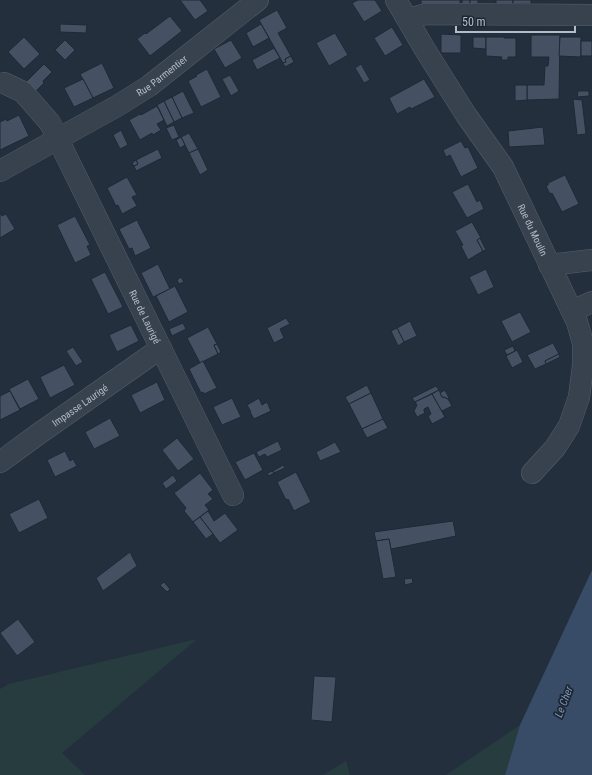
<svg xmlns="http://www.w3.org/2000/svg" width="592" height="775" viewBox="0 0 592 775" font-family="'Roboto Condensed',sans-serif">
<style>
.green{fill:#263c3f}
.water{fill:#394c67}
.building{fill:#455162;stroke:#1f2835}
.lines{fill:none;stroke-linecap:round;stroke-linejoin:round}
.minor-casing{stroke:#565f6c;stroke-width:22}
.minor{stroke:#38414e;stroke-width:21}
.labels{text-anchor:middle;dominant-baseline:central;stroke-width:3.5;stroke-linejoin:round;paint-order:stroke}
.street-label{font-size:10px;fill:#b4bcc9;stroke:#1d2633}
.water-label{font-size:11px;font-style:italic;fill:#7c92b1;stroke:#1d2633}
</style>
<rect width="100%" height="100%" fill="#242f3e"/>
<g class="green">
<path d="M197,639L62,753L85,775H0V689L9,684Z"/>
<path d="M520,725L505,775H446Z"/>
<path d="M346,761L350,775H323Z"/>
</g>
<path class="water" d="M592,570V775H505L520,725Z"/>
<g class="building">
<path d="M180,0H200L208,11L195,20Z"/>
<path d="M358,0H375L382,11L364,22L352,3Z"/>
<rect x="421" y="0" width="39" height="4"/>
<rect x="462" y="0" width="8" height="4"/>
<rect x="470" y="0" width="8" height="4"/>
<rect x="496" y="0" width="17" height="4"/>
<rect x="513" y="0" width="18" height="4"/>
<path d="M277,10L287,28L278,33L291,56L285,59L286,62L283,63L259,20Z"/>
<path d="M170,16L182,31L150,56L137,39L145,33L146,34Z"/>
<path d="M60,24L87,25L86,33L60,32Z"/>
<path d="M261,24L269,38L253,47L246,33Z"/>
<path d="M392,27L403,45L385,56L374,38Z"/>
<path d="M335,33L348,55L329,66L316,43Z"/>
<path d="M441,34L461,35V53H441Z"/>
<path d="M531,35H560L559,99L527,100V85H544L545,66H548L549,57H531Z"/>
<path d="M24,37L40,54L24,69L8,52Z"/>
<path d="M473,37H486V49L473,48Z"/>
<path d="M486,37H504V38H516V57H508V60H501L502,57L486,56Z"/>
<path d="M560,37H581V57L559,56Z"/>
<path d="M65,40L75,50L65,60L55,50Z"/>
<path d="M231,40L242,58L225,68L214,49Z"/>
<rect x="581" y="41" width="11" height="15"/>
<path d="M274,48L280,58L257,70L252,60Z"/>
<path d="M291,56L294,62L285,67L283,63L286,62L285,59Z"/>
<path d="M102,63L114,88L93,98L80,74Z"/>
<path d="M44,64L52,72L43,81L44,83L35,92L26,82Z"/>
<path d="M361,64L370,80L364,83L355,68Z"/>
<path d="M207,69L221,97L201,107L188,81L197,76L196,75Z"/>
<path d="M230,75L239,91L231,96L222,79Z"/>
<path d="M83,79L93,98L74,107L64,88Z"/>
<path d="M424,79L435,97L411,109L410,107L397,114L389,98Z"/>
<path d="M515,85H527V100L515,101Z"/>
<path d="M183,91L194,113L182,118L172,97Z"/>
<path d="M578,91H589V96L577,97Z"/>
<path d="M172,97L182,118L174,122L164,101Z"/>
<path d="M573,99L582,100L586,134L577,135Z"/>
<path d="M164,101L174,122L167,126L157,105Z"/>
<path d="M157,106L164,120L157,124L161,130L153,135L152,133L140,140L129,120L140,114L141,115Z"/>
<path d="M19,115L29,136L0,150V122L6,119L7,121Z"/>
<path d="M174,125L179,137L172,140L166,128Z"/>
<path d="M543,127L545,145L509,147L508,131Z"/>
<path d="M121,130L128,145L120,149L113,135Z"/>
<path d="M189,133L198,149L189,153L181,137Z"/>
<path d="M181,137L185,145L180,148L176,140Z"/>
<path d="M461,141L465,148L468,147L478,168L461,177L450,155L446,157L443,150Z"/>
<path d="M158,149L162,158L136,171L134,166L138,164L136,160Z"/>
<path d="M198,149L208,170L200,175L189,153Z"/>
<path d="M136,160L138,164L134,166L132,163Z"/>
<path d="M565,175L579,204L562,212L552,193L550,194L546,186L548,185V183Z"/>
<path d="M127,177L137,195L132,197L137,206L122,214L118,205L116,206L107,188Z"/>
<path d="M468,184L477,202L480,200L484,209L467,218L452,192Z"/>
<path d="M0,212L2,216L6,214L15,229L0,238Z"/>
<path d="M75,216L90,245L87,246L91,255L75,263L57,225Z"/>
<path d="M137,220L151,248L135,256L132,248L129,249L119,229Z"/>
<path d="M472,222L481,238L477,240L483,251L468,260L461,246L463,245L455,231Z"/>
<path d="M480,238L486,250L483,251L477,240Z"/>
<path d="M158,264L170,289L153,297L141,273Z"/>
<path d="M486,269L494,287L478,295L469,277Z"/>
<path d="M105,272L123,307L108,314L91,279Z"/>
<path d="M181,277L184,282L179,284L177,280Z"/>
<path d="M175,286L188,312L169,322L156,296Z"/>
<path d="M520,312L531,332L512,342L501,321Z"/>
<path d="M286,318L290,324L280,329L284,338L274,343L267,328Z"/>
<path d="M410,321L417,336L404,342L397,328Z"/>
<path d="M183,323L186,329L172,336L169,329Z"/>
<path d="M131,325L139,341L117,352L109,335Z"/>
<path d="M208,327L217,344L214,345L218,354L200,363L187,338Z"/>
<path d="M397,328L404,342L398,346L391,331Z"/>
<path d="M553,343L559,354L545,361L546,364L535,369L527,355Z"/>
<path d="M217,344L221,352L218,354L214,345Z"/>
<path d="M513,346L515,351L507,355L504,350Z"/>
<path d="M73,347L83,362L76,366L66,351Z"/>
<path d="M517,350L523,362L512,368L506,356Z"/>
<path d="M559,354L560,357L546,364L545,361Z"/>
<path d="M203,361L217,388L204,394L203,392L201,393L189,369Z"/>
<path d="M64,365L75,385L50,398L40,377Z"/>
<path d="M28,379L39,399L20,409L9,389Z"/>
<path d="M157,382L165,400L140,413L131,395Z"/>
<path d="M367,385L371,393L349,404L345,397Z"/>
<path d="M436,386L439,390L415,402L412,398Z"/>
<path d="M439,390L442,397H444L448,399L452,406L442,411L446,417H445L432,394Z"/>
<path d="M445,390L449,398L448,399L444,397H442L440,393Z"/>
<path d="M10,391L20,410L0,420V396Z"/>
<path d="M371,393L383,419L362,429L349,404Z"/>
<path d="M432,394L445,417L432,424L428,416L431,414L428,407L424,409V411L425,413L417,417L414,411L417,405L415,402Z"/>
<path d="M232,398L241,417L222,425L213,407Z"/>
<path d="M259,398L262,405L267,402L271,411L254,419L250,412H251L247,405Z"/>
<path d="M110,418L120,436L94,449L85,432Z"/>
<path d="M383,419L388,428L367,438L362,429Z"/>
<path d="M177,438L194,459L178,471L162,450Z"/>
<path d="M278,441L282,450L267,457L265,454L259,457L256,452Z"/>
<path d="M335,442L341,452L320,461L316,452Z"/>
<path d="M65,451L70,461L73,459L77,466L55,477L47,460Z"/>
<path d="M254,453L263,470L245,480L235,462Z"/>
<path d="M283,465L285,468L274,473L273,471Z"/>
<path d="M273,471L274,473L269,476L267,473Z"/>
<path d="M296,472L311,502L294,511L288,499L286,500L277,482Z"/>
<path d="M200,473L213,490L208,494L213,499L205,505L209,510L193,522L184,511L186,508L174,493Z"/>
<path d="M173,475L177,481L166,489L162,483Z"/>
<path d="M39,499L48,518L19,533L9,514Z"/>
<path d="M208,511L214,521L225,513L238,530L220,543L200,517Z"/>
<path d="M200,517L213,534L206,539L193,522Z"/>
<path d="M453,521L456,536L391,549L389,539L376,541L374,532Z"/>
<path d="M389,539L396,577L383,579L376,541Z"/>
<path d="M130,552L137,566L103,591L96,578Z"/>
<path d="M412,578L413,583L405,585L404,579Z"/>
<path d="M164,582L170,589L167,592L160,585Z"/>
<path d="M18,619L35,642L17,656L0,633Z"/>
<path d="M314,676L336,677L332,722L311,720Z"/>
</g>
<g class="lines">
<defs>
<g id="minor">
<path id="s1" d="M396,0L424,48L466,115L503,167L577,322L583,343V366L579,397L569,426L555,448L532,473"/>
<path d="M408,19L426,14L592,15"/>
<path id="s2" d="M4,83L23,92L50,123L233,495"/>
<path id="s3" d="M0,171L117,106L149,86L258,0"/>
<path d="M549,265L592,260"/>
<path d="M572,311L592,302"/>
<path id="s4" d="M0,462L37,435L161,348"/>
</g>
</defs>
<use href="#minor" class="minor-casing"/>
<use href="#minor" class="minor"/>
</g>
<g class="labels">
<g class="street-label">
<text stroke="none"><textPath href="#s3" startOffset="188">Rue Parmentier</textPath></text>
<text stroke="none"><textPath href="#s1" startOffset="268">Rue du Moulin</textPath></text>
<text stroke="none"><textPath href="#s2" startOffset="278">Rue de Laurigé</textPath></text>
<text stroke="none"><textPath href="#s4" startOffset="98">Impasse Laurigé</textPath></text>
</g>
<g class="water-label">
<text transform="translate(564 702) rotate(-69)">Le Cher</text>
</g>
</g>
<path d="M456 26v6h119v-6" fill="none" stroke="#b4bcc9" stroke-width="2"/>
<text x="462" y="26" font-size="12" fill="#b4bcc9" stroke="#1d2633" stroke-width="3" paint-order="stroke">50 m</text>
</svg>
